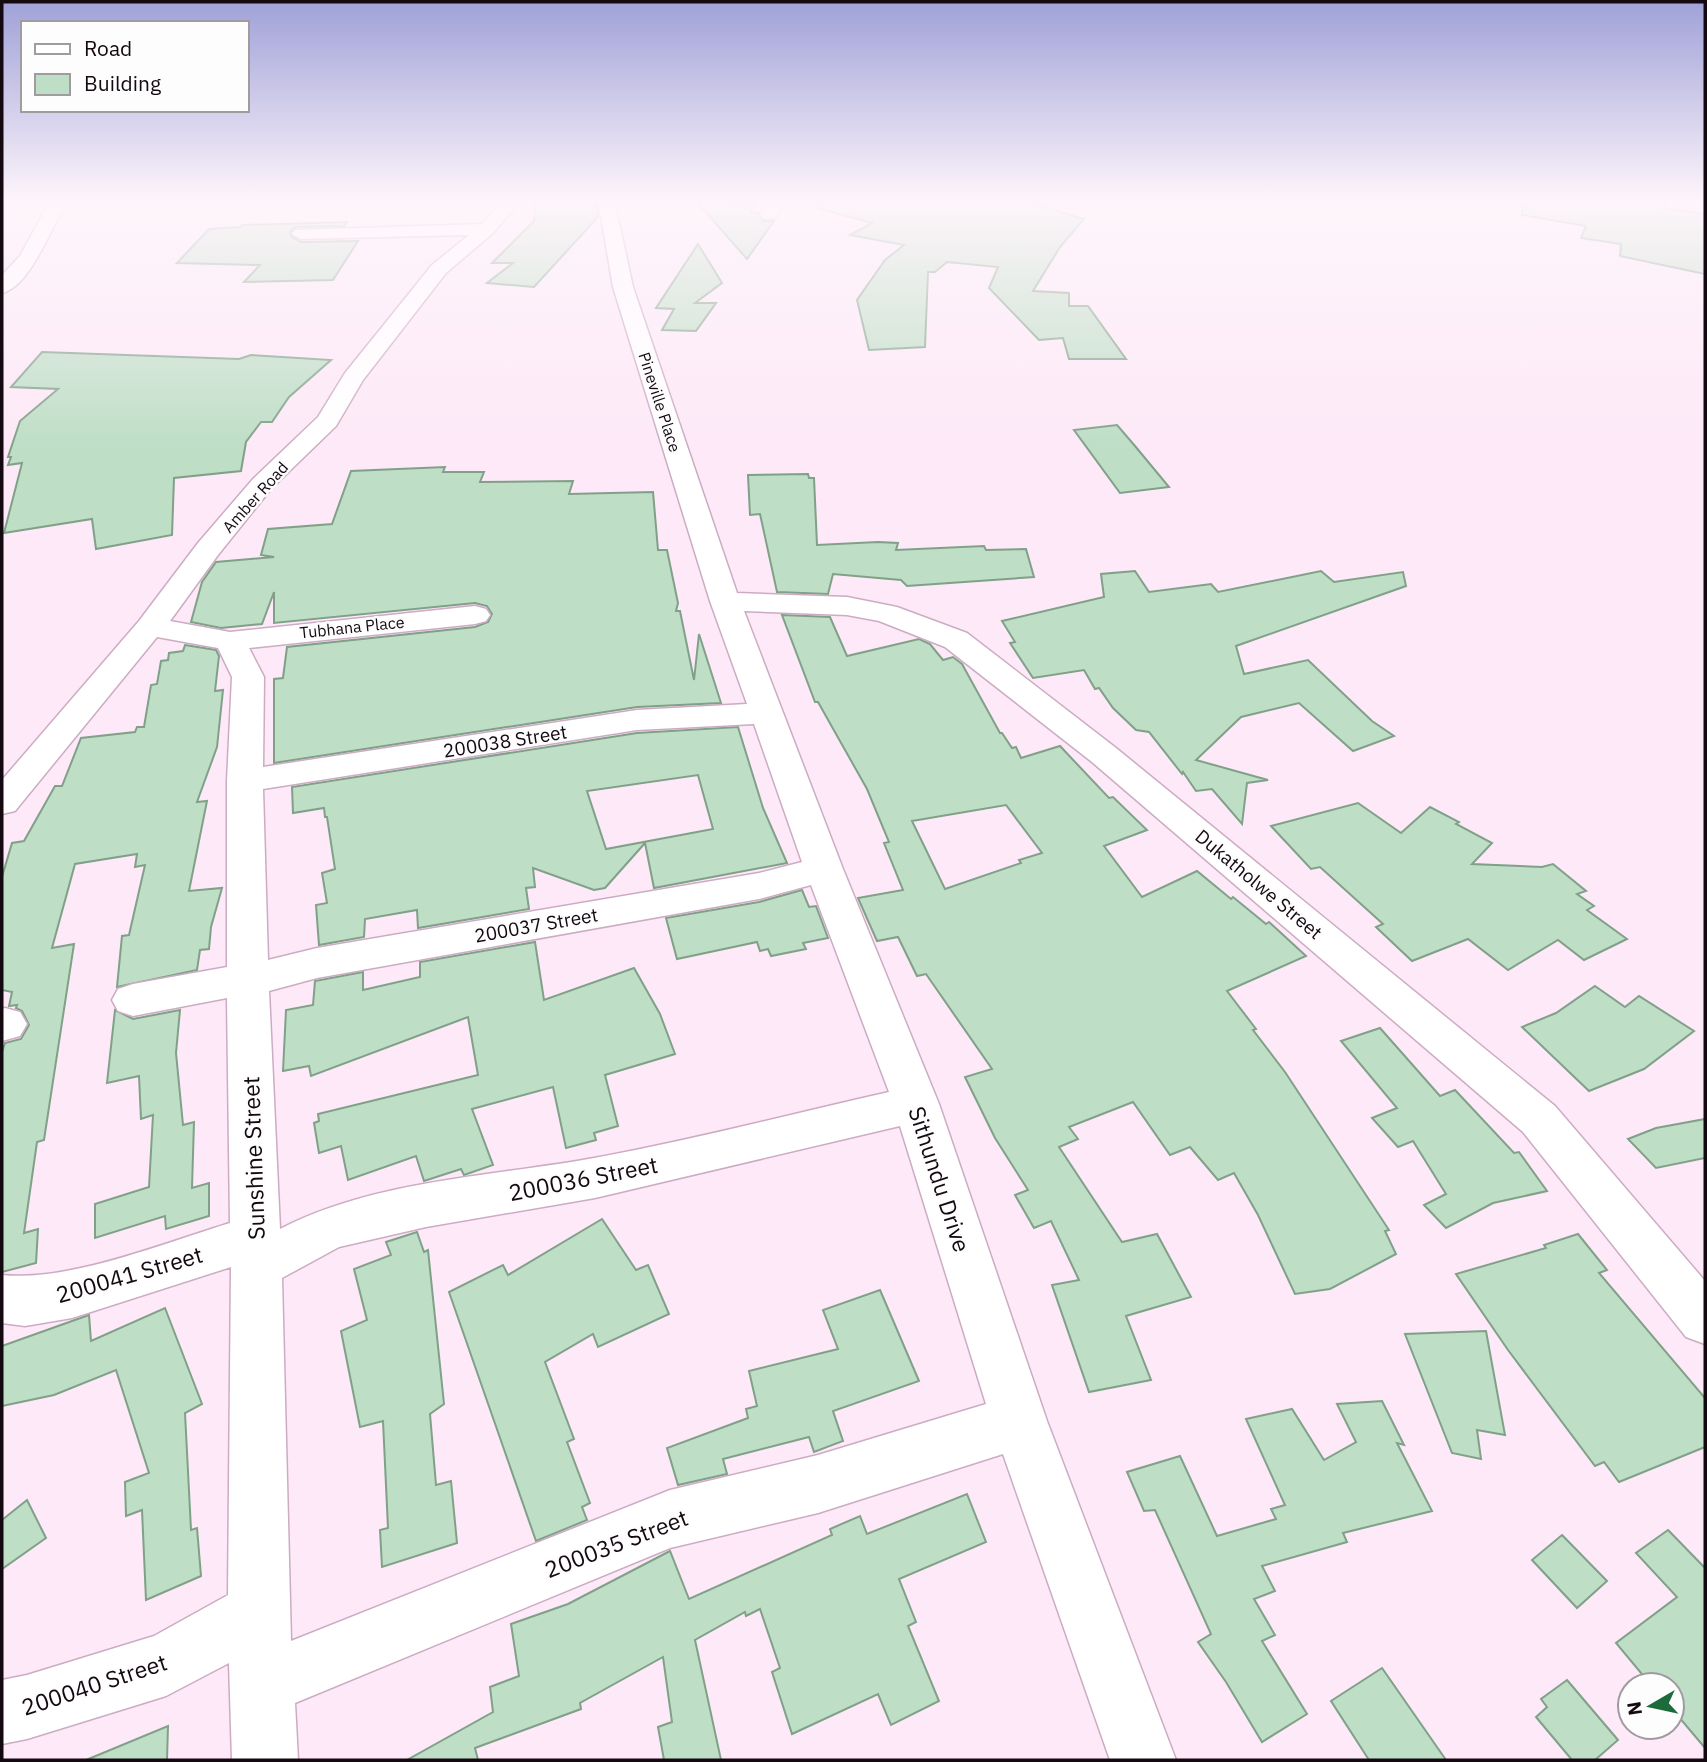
<svg xmlns="http://www.w3.org/2000/svg" width="1707" height="1762" viewBox="0 0 1707 1762" font-family="'IBM Plex Sans',sans-serif">
<style>
.building{fill:#bedec6;stroke:#81a089;stroke-width:2;fill-rule:evenodd}
.lines{fill:none;stroke-linecap:round;stroke-linejoin:round}
.minor-casing{stroke:#ccacc3;stroke-width:3}
.minor{fill:#fff;fill-rule:evenodd}
.labels{text-anchor:middle;dominant-baseline:central;stroke-width:5;stroke-linejoin:round;paint-order:stroke}
.far-street-label{font-size:16px;fill:#140911;stroke:#fdfdfd}
.street-label{font-size:19px;fill:#140911;stroke:#fdfdfd}
.near-street-label{font-size:23px;fill:#140911;stroke:#fdfdfd}
</style>
<rect width="100%" height="100%" fill="#fde9f7"/>
<g class="building">
<path d="M535,199H596L598,217L534,287L487,283L513,263H492L534,221Z"/>
<path d="M820,199H1019L1084,219L1060,247L1033,291L1069,293V306H1088L1126,359H1069L1063,338L1039,340L989,288L998,267L947,262L935,272H928L925,347L869,350L857,300L885,260L904,245L850,235L872,223L818,208Z"/>
<path d="M1523,199H1665L1664,208L1705,214V274L1620,256L1621,244L1581,238L1586,226L1522,215Z"/>
<path d="M696,201L756,204L750,212L758,213L763,221H774L747,259Z"/>
<path d="M347,222L344,226L295,227L290,232L291,236L301,242L358,241L333,280L244,282L260,265L177,263L209,229L240,227L243,225Z"/>
<path d="M698,244L722,283L695,303H716L696,331L662,330L674,309L656,308Z"/>
<path d="M42,352L239,359L251,355L331,360L289,397L272,422H261L246,442L241,471L174,478L172,535L96,549L92,519L4,533L22,463L8,465L11,457H8L20,421L58,389L11,387Z"/>
<path d="M1117,425L1135,446L1169,487L1120,493L1074,430Z"/>
<path d="M445,467L443,472H484L480,482L573,481L569,494L653,492L658,550H667L678,603L676,611H680L694,680L699,634L721,703L637,707L274,763V679L283,678L287,647L475,627L488,622L492,614L487,606L475,603L274,623V592L262,624L221,628L191,622L202,582L216,562L274,557L261,555L268,529L332,524L351,471Z"/>
<path d="M808,474L809,478H814L817,545L878,542L898,543L896,550L984,546L986,550L1026,549L1034,577L907,586L901,580L833,574L828,594L777,592L760,514L750,515L748,475Z"/>
<path d="M1135,571L1149,592L1211,584L1218,592L1321,571L1334,582L1403,572L1406,586L1236,646L1244,674L1308,660L1372,721L1394,736L1353,751L1299,703L1241,717L1196,760L1268,780L1247,783L1242,824L1212,789L1196,791L1183,772L1182,774L1149,732L1136,730L1113,708L1099,688L1095,689L1084,670L1033,678L1010,643L1015,642L1002,621L1104,597L1101,574Z"/>
<path d="M782,615L830,617L847,656L919,639L930,644L943,660L953,657L962,664L1000,733H1002L1012,748L1016,747L1021,758L1060,746L1109,798L1113,797L1147,830L1104,846L1142,897L1197,871L1231,899L1233,897L1266,924L1269,922L1306,956L1227,991L1256,1029L1253,1030L1285,1072L1389,1230L1385,1231L1396,1254L1330,1289L1295,1294L1258,1215L1234,1173L1218,1180L1190,1147L1170,1155L1133,1102L1069,1127L1078,1139L1059,1147L1122,1242L1157,1234L1191,1297L1126,1316L1151,1380L1089,1392L1052,1285L1079,1280L1051,1221L1034,1228L1015,1195L1028,1190L995,1138L965,1077L992,1069L926,974L917,976L898,937L877,941L858,898L903,890L884,843L889,842L867,789L818,702H815ZM1006,805L1042,853L1019,860L1021,863L945,889L912,821Z"/>
<path d="M185,645L216,650L219,656L215,691L223,690L217,747L197,802L207,801L189,891L222,888L211,927L209,949L200,950L197,970L117,987L122,936L129,935L145,865L135,867L137,854L75,864L52,948L74,944L44,1140L37,1142L24,1233L38,1229L36,1263L2,1272V1052L5,1043L21,1039L29,1025L22,1011L16,1008L17,1005L9,1006L12,992L2,990V877L12,843L24,841L55,786H62L81,738L135,732L137,727H144L151,685L157,684L161,661L168,660L169,653L183,651Z"/>
<path d="M738,727L763,808L787,863L654,888L645,843L605,888L594,890L533,868L535,887L526,888L529,909L418,928L417,910L365,919L364,937L319,945L316,905L327,903L322,873L335,869L327,817H325L324,808L293,813L292,787L637,733ZM698,775L713,829L606,849L587,791Z"/>
<path d="M1358,803L1401,833L1430,807L1459,822L1456,824L1492,843L1472,864L1542,867L1553,864L1586,891L1577,894L1594,906L1587,910L1627,939L1584,960L1558,940L1508,970L1468,939L1412,961L1376,927L1383,924L1320,867L1311,869L1271,826Z"/>
<path d="M802,890L809,907L816,906L828,938L803,943L806,949L771,956L768,949L760,951L757,942L677,959L666,918L759,902Z"/>
<path d="M535,942L544,1000L634,968L660,1014L675,1054L605,1075L618,1126L594,1133L596,1140L566,1148L553,1087L472,1109L493,1165L464,1175L461,1169L424,1181L416,1156L348,1180L341,1146L319,1153L314,1123L319,1121L318,1114L478,1075L468,1017L311,1076L309,1066L283,1071L286,1010L313,1005L315,981L363,972V990L420,977V962Z"/>
<path d="M1595,986L1625,1007L1639,996L1694,1031L1644,1069L1589,1091L1522,1027L1556,1013Z"/>
<path d="M115,1010L133,1019L180,1010L176,1053L183,1125L194,1122L192,1188L209,1183V1216L166,1229L165,1216L95,1238V1204L149,1187L153,1115L141,1119L139,1076L107,1083Z"/>
<path d="M1380,1028L1440,1096L1455,1090L1514,1153L1519,1152L1547,1191L1493,1203L1446,1228L1424,1205L1446,1194L1413,1141L1398,1147L1372,1118L1397,1108L1341,1041Z"/>
<path d="M1705,1119V1158L1656,1168L1628,1139L1656,1128Z"/>
<path d="M602,1219L636,1270L648,1265L669,1314L598,1347L593,1334L545,1362L574,1439L567,1442L590,1503L582,1507L587,1520L536,1541L449,1292L503,1265L508,1275Z"/>
<path d="M417,1232L424,1252L428,1250L444,1404L430,1414L436,1485L451,1481L457,1543L382,1567L380,1530L388,1528L383,1421L360,1427L341,1331L367,1320L354,1269L391,1255L386,1242Z"/>
<path d="M1578,1234L1607,1270L1599,1273L1705,1398V1447L1619,1482L1604,1462L1595,1466L1508,1350L1456,1274L1546,1248L1544,1245Z"/>
<path d="M880,1290L919,1381L833,1411L843,1441L814,1452L809,1437L723,1459L727,1474L678,1485L667,1448L748,1418L746,1409L757,1406L749,1371L838,1349L823,1310Z"/>
<path d="M165,1308L202,1404L185,1413L191,1530L197,1528L201,1576L146,1600L142,1510L126,1516L125,1482L149,1473L116,1370L54,1395L2,1406V1346L89,1315L91,1341Z"/>
<path d="M1486,1331L1505,1435L1477,1430L1481,1459L1452,1453L1405,1334Z"/>
<path d="M1382,1401L1404,1445L1397,1443L1432,1511L1343,1533L1347,1542L1262,1566L1275,1591L1254,1599L1275,1635L1262,1641L1307,1714L1262,1742L1226,1682L1198,1642L1211,1634L1155,1510L1144,1511L1127,1472L1180,1456L1217,1536L1276,1519L1271,1509L1285,1505L1246,1419L1292,1409L1324,1460L1356,1442L1337,1404Z"/>
<path d="M967,1494L986,1542L899,1579L916,1622L908,1626L939,1701L891,1725L878,1694L792,1734L772,1672L780,1668L760,1609L746,1616L745,1612L695,1640L721,1760H664L658,1727L672,1722L663,1657L580,1703L581,1709L475,1748L478,1760H407L493,1712L490,1687L519,1676L511,1624L568,1604L670,1551L689,1599L832,1535L830,1529L860,1516L867,1534Z"/>
<path d="M27,1500L46,1538L2,1569V1520Z"/>
<path d="M1668,1530L1705,1568V1748L1672,1709V1685H1651L1616,1643L1677,1597L1636,1553Z"/>
<path d="M1562,1535L1607,1581L1577,1608L1532,1560Z"/>
<path d="M1382,1668L1446,1760H1369L1331,1701Z"/>
<path d="M1567,1680L1618,1740L1595,1760H1572L1536,1717L1547,1707L1541,1699Z"/>
<path d="M168,1726L167,1760H86Z"/>
</g>
<g class="lines">
<defs>
<g id="minor">
<path d="M56,199H74C70,205 64,209 60,215C47,237 28,287 2,293V275L20,256L45,210Z"/>
<path d="M505,199H522L493,233L446,273L363,380L336,426L271,489L218,555L170,621L230,632L475,606L486,609L490,615L486,621L475,624L249,648L264,677L263,767L637,710L747,704L710,601L613,287L598,199H614L633,287L737,593L847,597L897,607L967,633L1116,748L1555,1106L1705,1281V1344L1686,1337L1523,1132L1092,762L945,647L879,621L847,615L744,611L843,869L939,1104L1047,1421L1176,1760H1110L1003,1454L818,1513L670,1548L295,1703L298,1760H232L229,1663L166,1696L27,1739L2,1744V1680L27,1675L154,1636L228,1595L231,1267L72,1318L25,1326L2,1323V1275C69,1282 164,1243 230,1223L227,998L133,1016L118,1011L112,1000L118,989L133,984L227,967V781L232,677L218,648L157,637L15,811L2,814V780L139,621L198,543L253,479L318,417L345,373L432,265L469,235L301,239L292,234L295,230L482,224ZM754,724L802,862L759,873L317,948L268,960L263,789L637,730ZM811,885L889,1092C791,1114 693,1140 594,1158C490,1177 375,1180 280,1229L269,991L317,978L759,899ZM900,1126L986,1404L818,1455L670,1490L291,1641L282,1278L339,1247L426,1227L595,1198Z"/>
<path d="M773,199H790L775,218H763L760,214Z"/>
<path d="M5,1008L20,1012L27,1024L20,1036L2,1041V1009Z"/>
</g>
</defs>
<use href="#minor" class="minor-casing"/>
<use href="#minor" class="minor"/>
</g>
<linearGradient id="sky" x2="0" y2="1"><stop stop-color="#9fa1d8"/><stop offset="0.45" stop-color="#fef5fb"/><stop offset="1" stop-color="#fef5fb" stop-opacity="0"/></linearGradient>
<rect width="1707" height="446" fill="url(#sky)"/>
<g class="labels">
<g class="far-street-label">
<text transform="translate(660 402) rotate(72)">Pineville Place</text>
<text transform="translate(255 497) rotate(-48)">Amber Road</text>
<text transform="translate(352 627) rotate(-6)">Tubhana Place</text>
</g>
<g class="street-label">
<text transform="translate(505 741) rotate(-9)">200038 Street</text>
<text transform="translate(1259 884) rotate(40)">Dukatholwe Street</text>
<text transform="translate(536 925) rotate(-10)">200037 Street</text>
</g>
<g class="near-street-label">
<text transform="translate(253 1158) rotate(-92)">Sunshine Street</text>
<text transform="translate(583 1178) rotate(-11)">200036 Street</text>
<text transform="translate(940 1179) rotate(72)">Sithundu Drive</text>
<text transform="translate(129 1274) rotate(-16)">200041 Street</text>
<text transform="translate(616 1543) rotate(-21)">200035 Street</text>
<text transform="translate(94 1684) rotate(-18)">200040 Street</text>
</g>
</g>
<rect width="1707" height="1762" fill="none" stroke="#140911" stroke-width="7"/>
<rect x="21" y="21" width="228" height="91" fill="#fdfdfd" stroke="#a09b9f" stroke-width="2"/>
<rect x="35" y="44" width="35" height="10" fill="#ffffff" stroke="#a09b9f" stroke-width="2"/>
<text x="84" y="56" font-size="21" fill="#140911">Road</text>
<rect x="35" y="74" width="35" height="21" fill="#bedec6" stroke="#a09b9f" stroke-width="2"/>
<text x="84" y="91" font-size="21" fill="#140911">Building</text>
<g transform="translate(1651 1706) rotate(261)"><circle r="33" fill="#fdfdfd" stroke="#a09b9f" stroke-width="2"/>
<path d="M0-5L12 26L0 18L-12 26Z" fill="#1c6b3b"/>
<text y="-10" font-size="19" font-weight="bold" text-anchor="middle" fill="#140911">N</text>
</g>
</svg>
